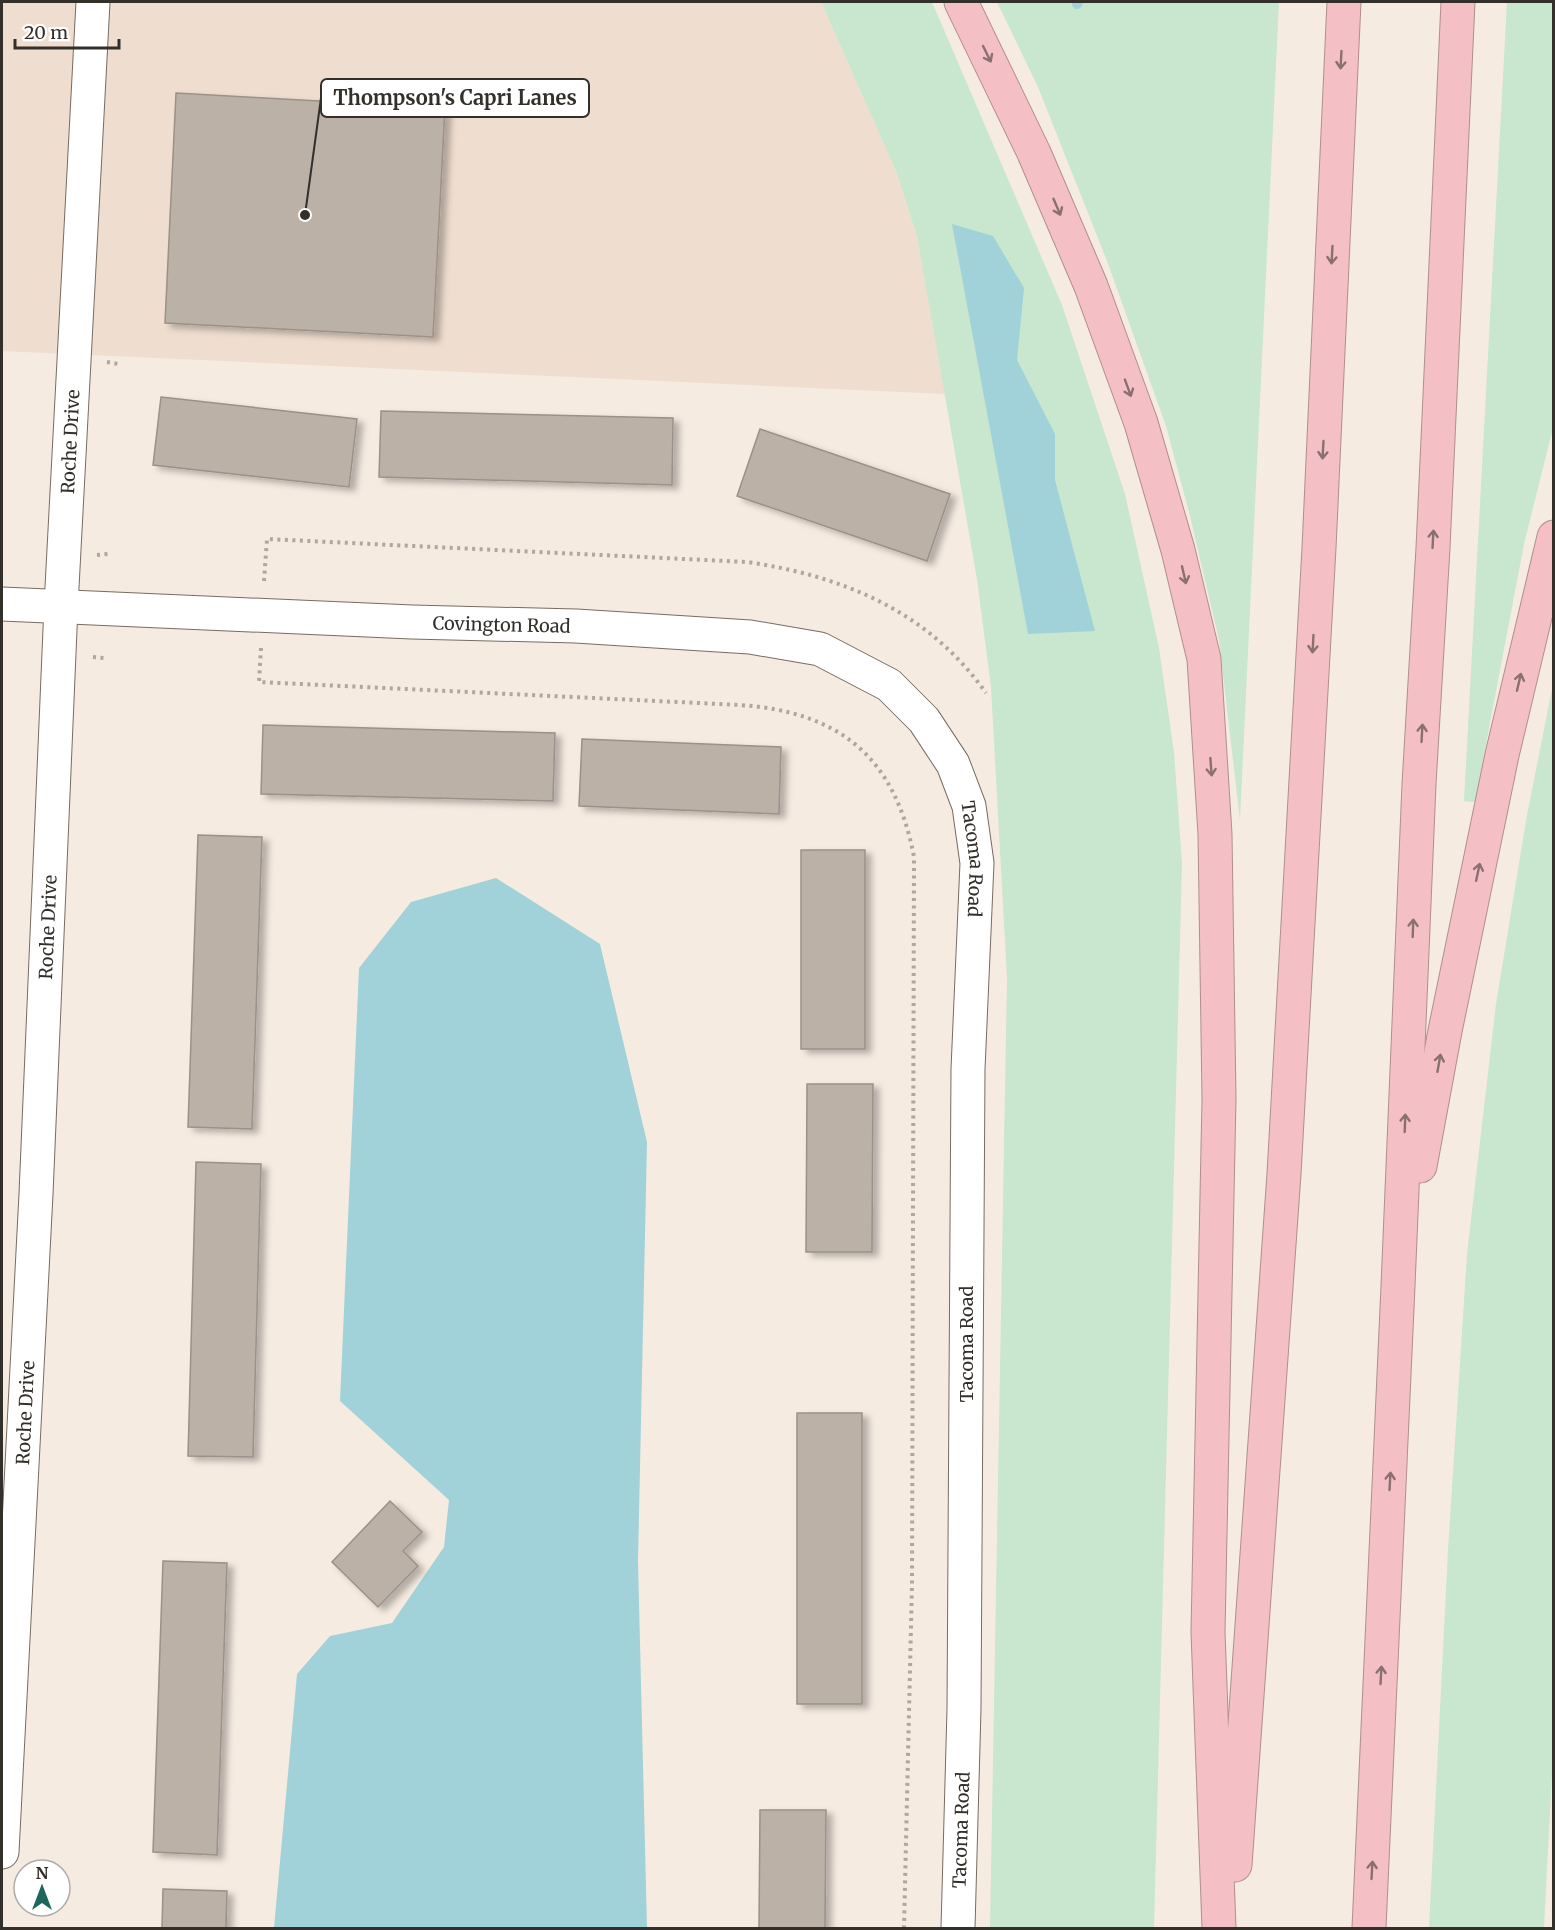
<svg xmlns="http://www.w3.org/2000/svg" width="1555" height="1930" viewBox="0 0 1555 1930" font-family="Merriweather,serif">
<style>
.built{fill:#efddcf}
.green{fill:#c9e6ce}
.water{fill:#a1d2d9}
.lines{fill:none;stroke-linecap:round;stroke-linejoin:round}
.stream{stroke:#a1d2d9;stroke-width:10}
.building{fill:#bbb1a7;stroke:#9b9188;stroke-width:1.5;filter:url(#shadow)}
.minor-casing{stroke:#766c63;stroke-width:35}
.highway-casing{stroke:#b18d8f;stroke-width:35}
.path{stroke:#afa79f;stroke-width:4;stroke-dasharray:3 4.5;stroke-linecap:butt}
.minor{stroke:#fff;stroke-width:33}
.highway{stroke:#f5c0c5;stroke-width:33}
.oneway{stroke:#8a7070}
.labels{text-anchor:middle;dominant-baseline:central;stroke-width:6;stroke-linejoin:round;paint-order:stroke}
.street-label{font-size:18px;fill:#332f2b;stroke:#fff}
.leader{fill:none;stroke:#332f2b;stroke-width:2}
.callout-dot{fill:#332f2b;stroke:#fff;stroke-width:2}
.callout{fill:#fff;stroke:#332f2b;stroke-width:2}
.callout-label{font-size:20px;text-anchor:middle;font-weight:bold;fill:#332f2b}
</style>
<defs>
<filter id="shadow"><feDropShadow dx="6" dy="4" stdDeviation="3" flood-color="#0004"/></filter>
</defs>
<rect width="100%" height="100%" fill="#f6ebe1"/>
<path class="built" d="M2,2H821L896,171L917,236L945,394L2,351Z"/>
<g class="green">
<path d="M821,2H932L1062,305L1125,494L1159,648L1174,752L1182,863L1154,1928H990L1007,978L991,687L977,579L917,236L896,171Z"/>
<path d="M997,2H1279L1240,820L1219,640L1190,516L1166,426L1107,261L1038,87Z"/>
<path d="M1507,2H1553V428L1524,544L1475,802L1464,801Z"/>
<path d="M1553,684L1554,1733L1544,1928H1429L1448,1550L1467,1254L1496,1004L1527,815Z"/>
</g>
<g class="water">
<path d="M952,224L993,236L1024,288L1017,360L1055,434V480L1095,631L1028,634Z"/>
<path d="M496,878L600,944L647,1142L638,1561L647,1928H274L297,1674L330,1636L392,1623L444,1547L449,1500L340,1401L359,968L411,902Z"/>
</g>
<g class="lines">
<path class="stream" d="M1077,4L1078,2"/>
</g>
<g class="building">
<path d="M176,93L445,108L433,337L165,323Z"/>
<path d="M161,397L357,419L349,487L153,465Z"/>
<path d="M381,411L673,418L672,485L379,477Z"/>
<path d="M760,429L950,494L927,561L737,496Z"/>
<path d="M263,725L555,733L553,801L261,794Z"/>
<path d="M582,739L781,747L779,814L579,806Z"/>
<path d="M198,835L262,837L252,1129L188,1127Z"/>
<rect x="801" y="850" width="64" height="199"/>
<path d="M807,1084H873L872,1252H806Z"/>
<path d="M196,1162L261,1164L253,1457L188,1456Z"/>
<rect x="797" y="1413" width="65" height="291"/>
<path d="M390,1501L422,1532L403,1551L418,1566L378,1607L332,1562Z"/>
<path d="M163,1561L227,1563L217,1855L153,1852Z"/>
<path d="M760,1810H826L825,1928H759Z"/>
<path d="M163,1889L227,1891L226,1928H162Z"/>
</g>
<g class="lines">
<defs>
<g id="minor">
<path id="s1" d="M2,604L412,622L576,626L750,637L820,649L889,685L924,720L953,764L969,806L977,863L968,1069L964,1709L958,1928"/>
<path id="s2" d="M2,1852L36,1194L61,606L93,2"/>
</g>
<g id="highway">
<path d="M961,2L1034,153L1091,286L1141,423L1178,550L1204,659L1215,834L1219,1099L1208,1632L1219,1928"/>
<path d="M1420,1166L1445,1031L1502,755L1554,537"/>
<path d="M1235,1865L1284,1174L1319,548L1344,2"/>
<path d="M1369,1928L1398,1286L1419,784L1433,548L1458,2"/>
</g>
</defs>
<use href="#minor" class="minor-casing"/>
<use href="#highway" class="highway-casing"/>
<g class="path">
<path d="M107,362L118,364"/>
<path d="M97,555L108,554"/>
<path d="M264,581L267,539L747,562C843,576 928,611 986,693"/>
<path d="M261,648L259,682L740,705C840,712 895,757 914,857L912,1584L904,1928"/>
<path d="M93,657L104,658"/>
</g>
<use href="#minor" class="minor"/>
<use href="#highway" class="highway"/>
</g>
<defs><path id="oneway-shaft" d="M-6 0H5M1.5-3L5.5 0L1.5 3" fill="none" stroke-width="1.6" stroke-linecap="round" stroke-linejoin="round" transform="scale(1.5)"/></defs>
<g class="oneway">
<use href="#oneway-shaft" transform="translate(987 54) rotate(64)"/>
<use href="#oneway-shaft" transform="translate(1341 60) rotate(93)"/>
<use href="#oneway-shaft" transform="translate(1057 207) rotate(67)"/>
<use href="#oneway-shaft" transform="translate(1332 255) rotate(93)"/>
<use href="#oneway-shaft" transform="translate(1128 388) rotate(70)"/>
<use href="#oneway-shaft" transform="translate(1323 450) rotate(93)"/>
<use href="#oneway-shaft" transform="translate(1433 539) rotate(-87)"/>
<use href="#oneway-shaft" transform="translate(1184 575) rotate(77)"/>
<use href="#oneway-shaft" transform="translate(1313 644) rotate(93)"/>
<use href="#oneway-shaft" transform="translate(1519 682) rotate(-77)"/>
<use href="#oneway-shaft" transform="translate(1422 733) rotate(-87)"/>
<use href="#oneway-shaft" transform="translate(1211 767) rotate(86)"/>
<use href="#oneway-shaft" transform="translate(1478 872) rotate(-78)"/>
<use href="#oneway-shaft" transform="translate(1413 928) rotate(-88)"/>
<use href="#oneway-shaft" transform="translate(1439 1063) rotate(-80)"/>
<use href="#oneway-shaft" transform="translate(1405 1123) rotate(-88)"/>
<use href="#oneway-shaft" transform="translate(1390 1481) rotate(-87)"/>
<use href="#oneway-shaft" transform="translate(1381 1675) rotate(-87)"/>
<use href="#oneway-shaft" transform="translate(1372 1870) rotate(-87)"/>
</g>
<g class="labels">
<g class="street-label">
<text stroke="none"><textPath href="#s2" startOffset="1412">Roche Drive</textPath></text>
<text stroke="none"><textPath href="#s1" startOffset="500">Covington Road</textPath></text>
<text stroke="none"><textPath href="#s1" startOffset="1098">Tacoma Road</textPath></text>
<text stroke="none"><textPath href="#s2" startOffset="926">Roche Drive</textPath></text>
<text transform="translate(966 1344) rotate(-90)">Tacoma Road</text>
<text stroke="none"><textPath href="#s2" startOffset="440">Roche Drive</textPath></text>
<text transform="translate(961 1830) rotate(-88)">Tacoma Road</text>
</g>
</g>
<path class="leader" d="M305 215L321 98"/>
<circle class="callout-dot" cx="305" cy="215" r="6"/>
<rect class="callout" x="321" y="79" width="268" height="38" rx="6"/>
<g class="callout-label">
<text x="455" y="105">Thompson's Capri Lanes</text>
</g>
<rect width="1555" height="1930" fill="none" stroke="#332f2b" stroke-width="6"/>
<g transform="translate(42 1888)"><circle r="28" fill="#ffffff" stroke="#adacaa" stroke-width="1.5"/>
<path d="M0-4.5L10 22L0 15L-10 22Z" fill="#1d675f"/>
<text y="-9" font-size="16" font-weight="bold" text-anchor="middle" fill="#332f2b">N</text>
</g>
<path d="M15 39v9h104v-9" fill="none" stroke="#332f2b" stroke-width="3"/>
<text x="24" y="39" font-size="18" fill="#332f2b" stroke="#ffffff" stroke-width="4.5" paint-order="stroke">20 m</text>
</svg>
